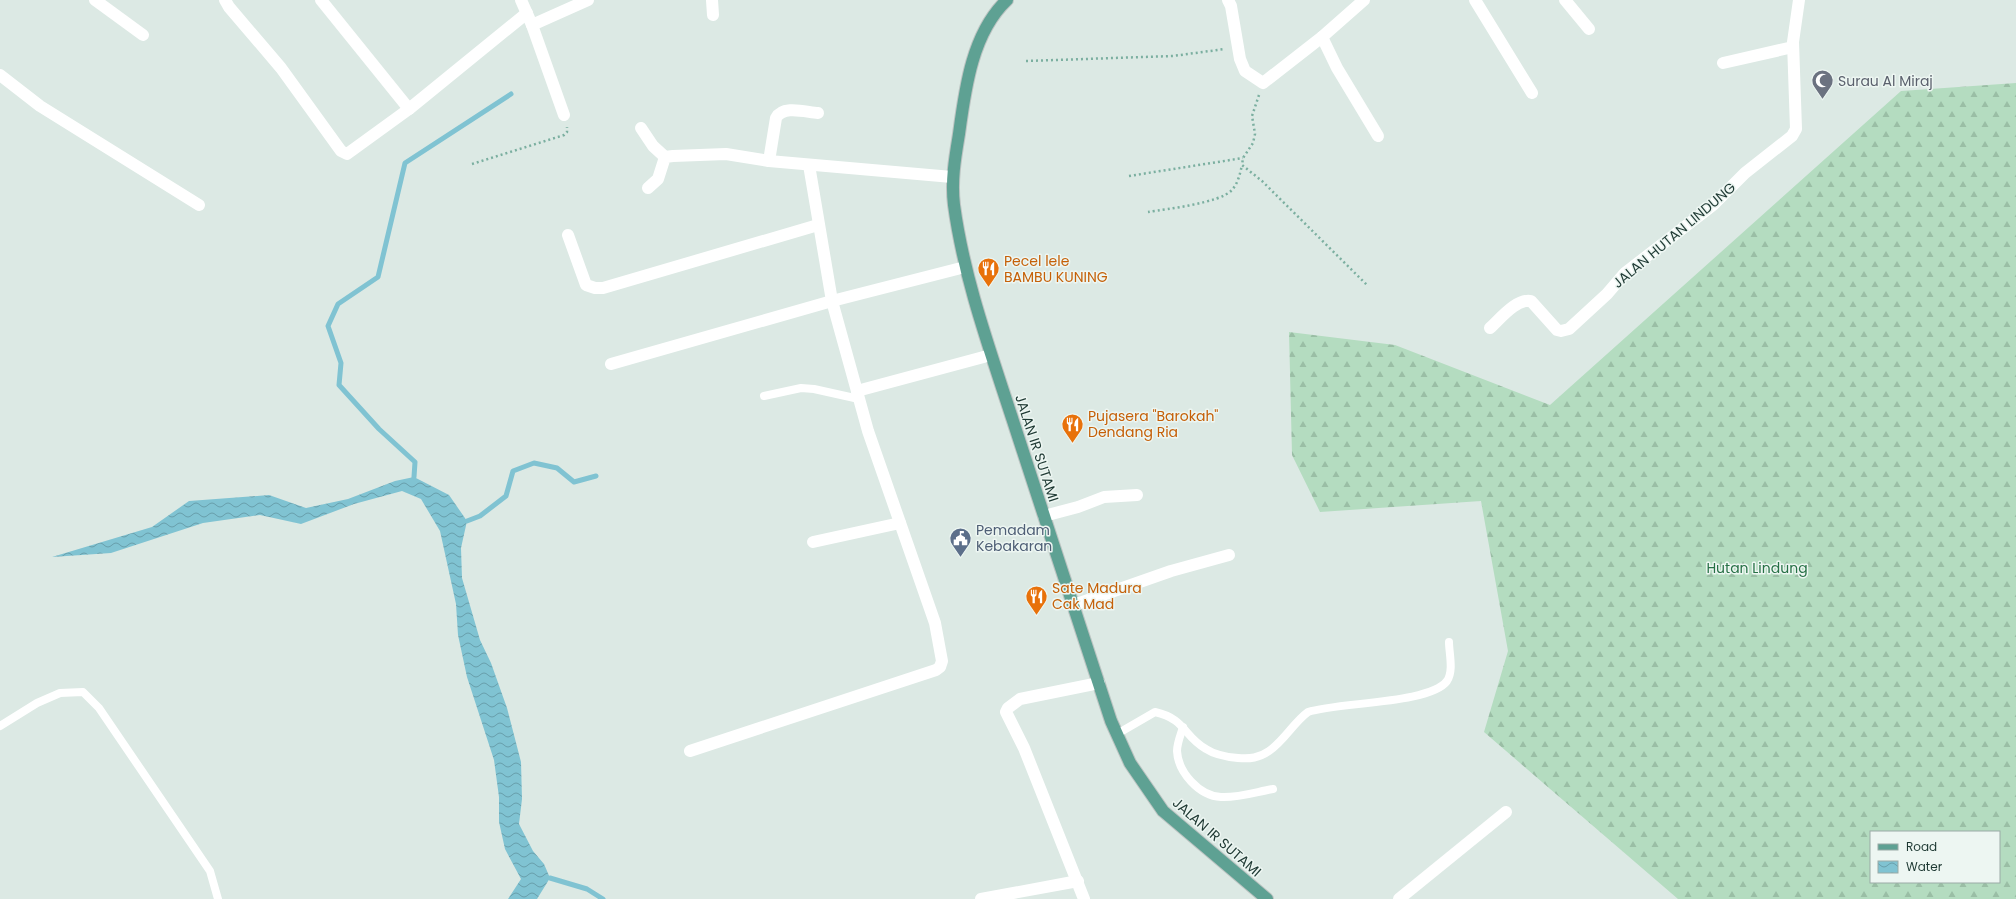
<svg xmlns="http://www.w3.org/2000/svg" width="2016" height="899" viewBox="0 0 2016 899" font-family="Poppins,sans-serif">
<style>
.forest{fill:url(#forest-firs);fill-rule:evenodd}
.water{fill:url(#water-waves)}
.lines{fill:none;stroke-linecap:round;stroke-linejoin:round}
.stream{stroke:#80c3d2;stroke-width:5}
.primary-casing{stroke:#bcc4c2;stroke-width:14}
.path{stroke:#7bafa0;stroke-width:2.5;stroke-dasharray:2 3;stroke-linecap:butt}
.service{stroke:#fff;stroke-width:8}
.minor{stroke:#fff;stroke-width:12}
.tertiary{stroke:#fff;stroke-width:12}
.primary{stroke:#5ea193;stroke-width:12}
.labels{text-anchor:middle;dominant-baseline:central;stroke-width:3;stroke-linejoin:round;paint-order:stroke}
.worship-label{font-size:14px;fill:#5b616d;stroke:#edf6f2;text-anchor:start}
.street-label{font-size:14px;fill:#1e3933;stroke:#edf6f2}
.food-label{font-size:14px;fill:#c56008;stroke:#edf6f2;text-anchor:start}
.service-label{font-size:14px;fill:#4e5e75;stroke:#edf6f2;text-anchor:start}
.park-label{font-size:14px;fill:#277146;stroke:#edf6f2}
</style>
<defs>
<pattern id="forest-firs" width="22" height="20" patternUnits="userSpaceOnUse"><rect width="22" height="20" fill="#b4dcc0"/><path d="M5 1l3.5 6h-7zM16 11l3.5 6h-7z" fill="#9abea5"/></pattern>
<pattern id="water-waves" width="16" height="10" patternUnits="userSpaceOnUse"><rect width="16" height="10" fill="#80c3d2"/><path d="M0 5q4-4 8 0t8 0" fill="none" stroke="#689fab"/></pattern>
</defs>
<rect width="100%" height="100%" fill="#dce9e4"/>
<path class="forest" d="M2016,83V899H1678L1484,732L1508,651L1481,501L1320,512L1292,455L1289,332L1395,345L1550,405L1901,91ZM1871,832H1999V882H1871Z"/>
<path class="water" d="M414,477L449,495L467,521L461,548L462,578L480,640L491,663L507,708L521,762L522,799L519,824L533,851L544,864L550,878L537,899H508L521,879L505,849L499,822V797L494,760L467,677L458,635L456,604L440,531L421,499L402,491L354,504L301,524L260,515L203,523L111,553L52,557L152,527L189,501L269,495L306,508L348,499L395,481Z"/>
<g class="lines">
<g class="stream">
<path d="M414,477L415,462L379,429L339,385L341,363L328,326L338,304L378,277L405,163L511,94"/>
<path d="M467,521L480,516L506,496L513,471L534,463L557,468L574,482L596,476"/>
<path d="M550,878L587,889L603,899"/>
</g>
<defs>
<path id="primary" d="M1007,0C972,33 965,89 959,134C955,158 951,181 954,205C964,279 990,350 1013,421C1045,521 1079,621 1111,721L1130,763L1163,811L1267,899"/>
</defs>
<use href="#primary" class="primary-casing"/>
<g class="path">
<path d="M1026,61L1173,56L1225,49"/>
<path d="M1259,95L1252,116L1255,134L1253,143L1243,158L1242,165L1262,181L1368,286"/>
<path d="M472,164L564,135L567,132V127"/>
<path d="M1129,176L1243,158"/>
<path d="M1148,212C1167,209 1220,203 1232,190C1238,183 1240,174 1242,165"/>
</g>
<g class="service">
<path d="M764,396L801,388L814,389L859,399"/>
<path d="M0,726L37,703L60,693L83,692L99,708L210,871L218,899"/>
<path d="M1183,727C1181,734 1177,743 1177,751C1178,772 1199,796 1221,797C1238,798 1256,792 1273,789"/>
<path d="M1117,734L1155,712C1186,719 1183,736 1206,749C1215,755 1227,757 1238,758C1250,759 1259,758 1269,751C1285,740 1293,723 1308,712C1338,702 1430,704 1447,681C1454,671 1449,653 1449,642"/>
</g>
<g class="minor">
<path d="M95,0L143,35"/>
<path d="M225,0L229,7L281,68L341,151L347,154L409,109L527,13"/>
<path d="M321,0L409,109"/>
<path d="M521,0L532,25L564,115"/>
<path d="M712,0L713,15"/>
<path d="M1228,0L1231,6L1240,59L1245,71L1263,83L1322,37L1364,0"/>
<path d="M1475,0L1532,93"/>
<path d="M1565,0L1589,29"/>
<path d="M532,25L588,0"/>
<path d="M1322,37L1337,68L1378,136"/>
<path d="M1723,63L1793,47"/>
<path d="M0,75L40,106L199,205"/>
<path d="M641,128L653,146L665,157"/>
<path d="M769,161L776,118C783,105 805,112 818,113"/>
<path d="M648,188L658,179L665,157L673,156L726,154L769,161L952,177"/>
<path d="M568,235L586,285L595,288H603L818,225"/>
<path d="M1490,328C1500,319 1517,298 1531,301L1557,330L1561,331L1569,329L1607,294L1625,273L1713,205L1745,173L1792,136L1796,129L1793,42L1799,0"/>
<path d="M611,364L832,301L965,267"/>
<path d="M857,391L991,355"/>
<path d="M1044,516L1078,507L1104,497L1137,495"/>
<path d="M813,542L900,523"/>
<path d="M1074,605L1171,571L1229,555"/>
<path d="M690,751L936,670L940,667L942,661L935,623L868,431L832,301L809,165"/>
<path d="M981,899L1078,881"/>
<path d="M1399,899L1506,812"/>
</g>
<path class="tertiary" d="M1084,899L1024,748L1006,712L1008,708L1020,699L1099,683"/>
<use href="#primary" class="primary"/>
</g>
<defs>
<symbol id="mosque-pin" viewBox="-11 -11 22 30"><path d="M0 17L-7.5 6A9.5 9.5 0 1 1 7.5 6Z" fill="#6b7280" stroke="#edf6f2"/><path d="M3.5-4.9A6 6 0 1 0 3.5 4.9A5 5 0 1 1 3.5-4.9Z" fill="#fff"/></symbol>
<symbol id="restaurant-pin" viewBox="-11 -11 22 30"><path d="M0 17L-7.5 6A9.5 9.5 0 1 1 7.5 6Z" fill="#e8710a" stroke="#edf6f2"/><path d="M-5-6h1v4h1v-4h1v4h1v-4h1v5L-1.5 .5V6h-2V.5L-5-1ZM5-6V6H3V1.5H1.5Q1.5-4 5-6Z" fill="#fff"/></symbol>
<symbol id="civic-pin" viewBox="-11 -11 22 30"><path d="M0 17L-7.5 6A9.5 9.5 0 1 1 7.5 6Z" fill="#5c6f8a" stroke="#edf6f2"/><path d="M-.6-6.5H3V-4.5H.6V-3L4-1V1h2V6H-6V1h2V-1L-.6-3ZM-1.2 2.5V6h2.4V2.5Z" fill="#fff"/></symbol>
</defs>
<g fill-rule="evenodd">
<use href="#mosque-pin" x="1810" y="68" width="25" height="34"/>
<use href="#restaurant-pin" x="976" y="256" width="25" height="34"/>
<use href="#restaurant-pin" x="1060" y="412" width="25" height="34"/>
<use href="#civic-pin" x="948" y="526" width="25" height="34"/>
<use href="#restaurant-pin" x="1024" y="584" width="25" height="34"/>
</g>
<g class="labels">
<g class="worship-label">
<text x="1838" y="81">Surau Al Miraj</text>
</g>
<g class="street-label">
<text transform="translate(1674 235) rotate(-40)">JALAN HUTAN LINDUNG</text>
<text transform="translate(1037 448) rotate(72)">JALAN IR SUTAMI</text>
<text transform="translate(1217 837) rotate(41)">JALAN IR SUTAMI</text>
</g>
<g class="food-label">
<text x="1004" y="261">Pecel lele<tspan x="1004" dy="16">BAMBU KUNING</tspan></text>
<text x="1088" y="416">Pujasera "Barokah"<tspan x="1088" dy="16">Dendang Ria</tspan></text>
<text x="1052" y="588">Sate Madura<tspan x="1052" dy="16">Cak Mad</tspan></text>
</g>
<g class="service-label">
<text x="976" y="530">Pemadam<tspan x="976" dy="16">Kebakaran</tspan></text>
</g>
<g class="park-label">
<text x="1757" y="568">Hutan Lindung</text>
</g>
</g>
<rect x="1870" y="831" width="130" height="52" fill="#edf6f2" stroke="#9aaaa6"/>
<rect x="1878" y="844" width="20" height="6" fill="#5ea193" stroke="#9aaaa6"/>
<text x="1906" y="851" font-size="12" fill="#1e3933">Road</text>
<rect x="1878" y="861" width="20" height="12" fill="url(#water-waves)" stroke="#9aaaa6"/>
<text x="1906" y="871" font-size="12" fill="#1e3933">Water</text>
</svg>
